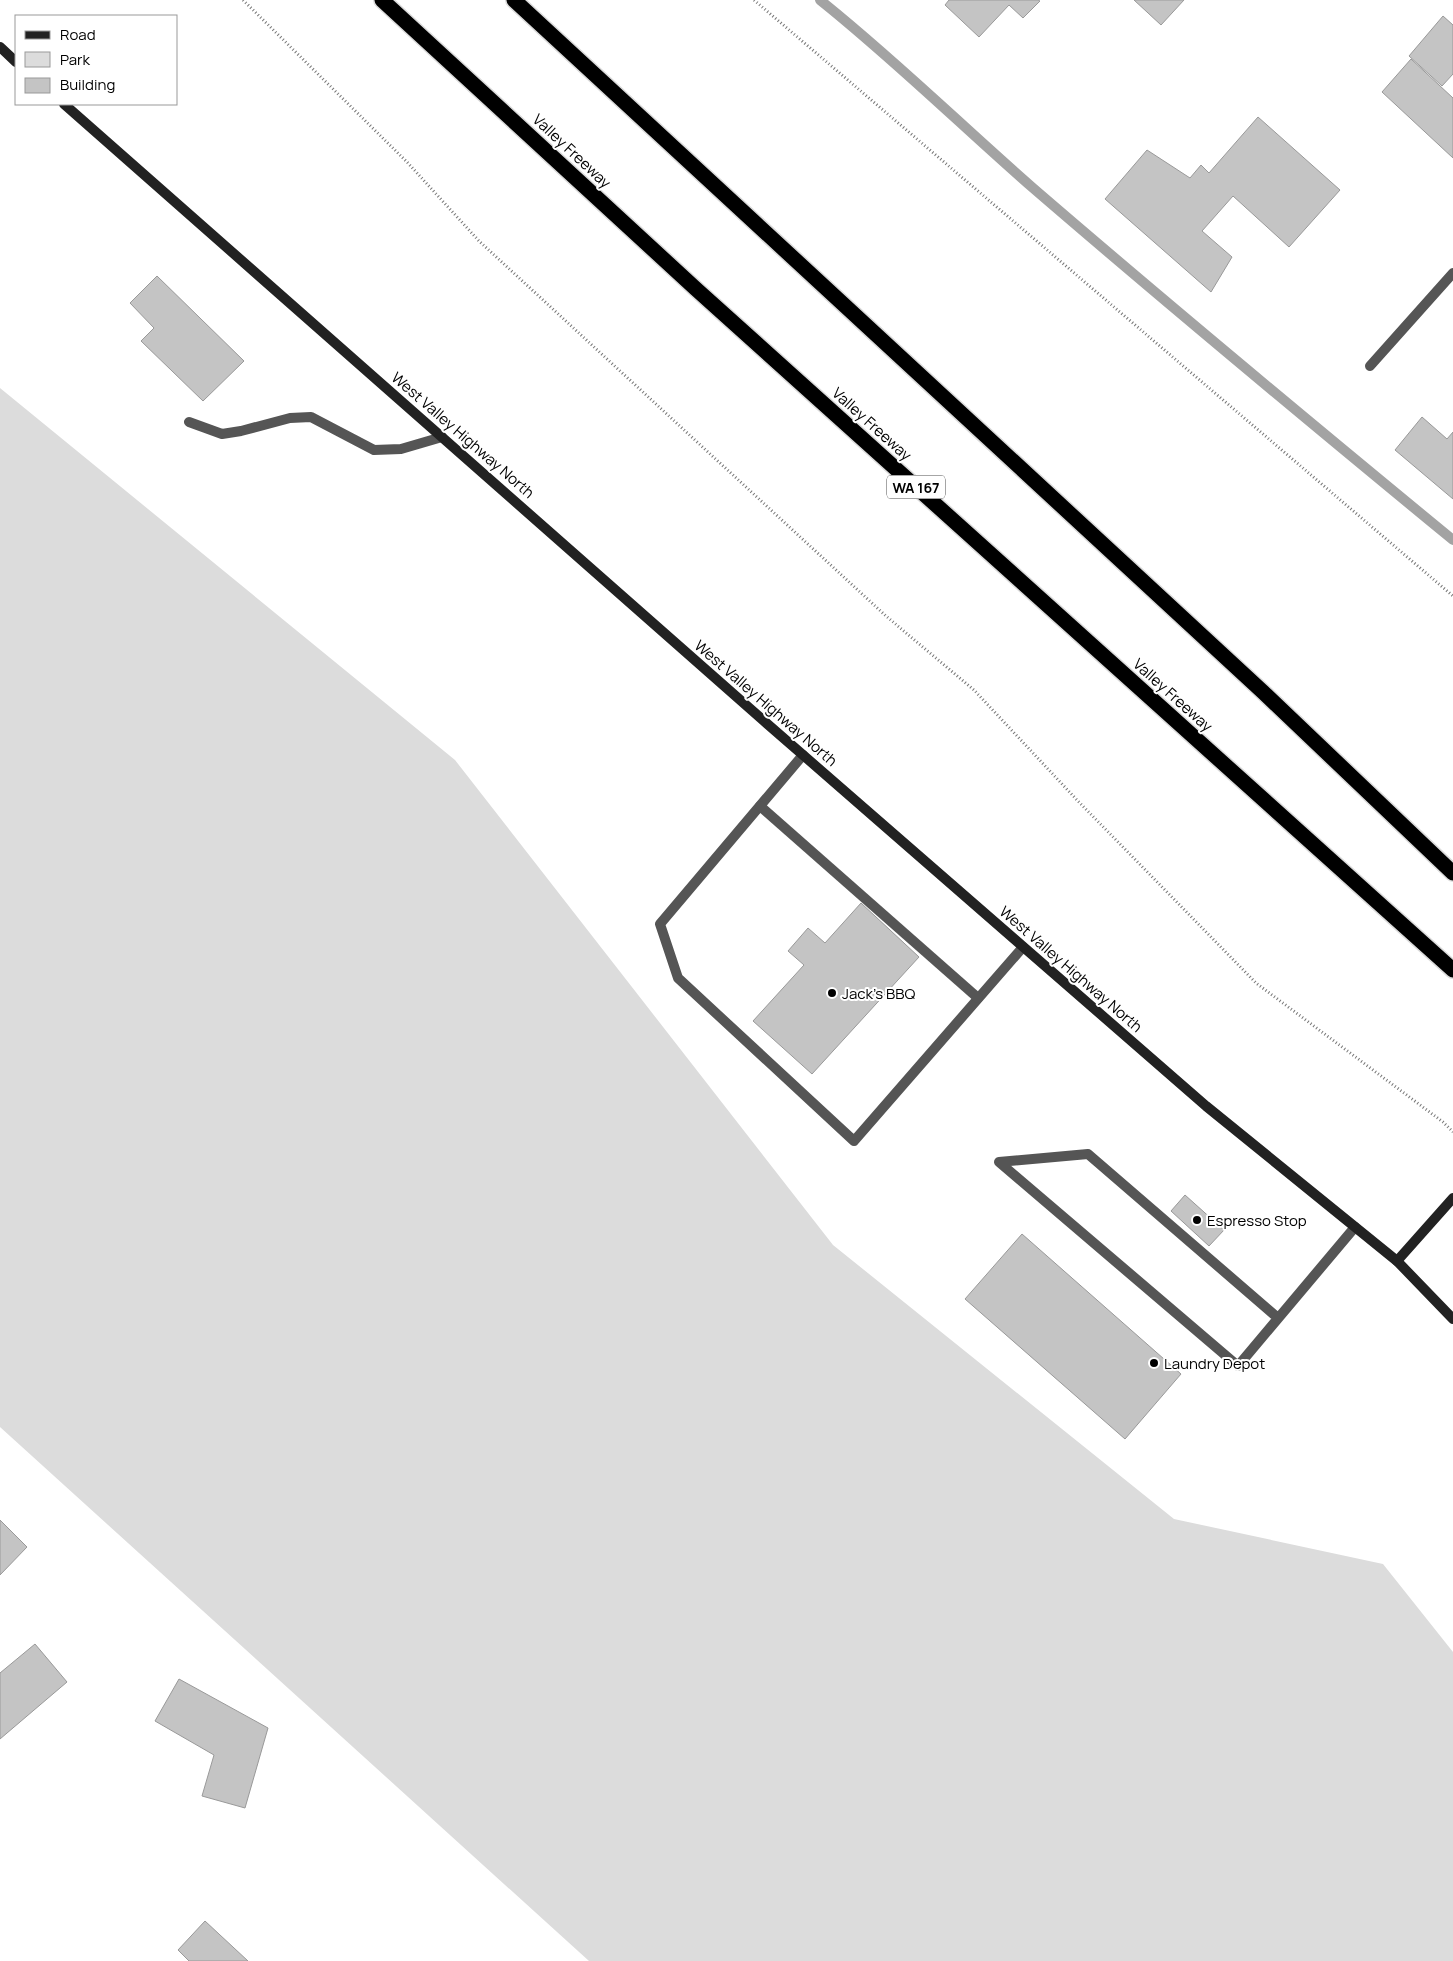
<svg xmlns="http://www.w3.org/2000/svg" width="1453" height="1961" viewBox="0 0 1453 1961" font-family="Manrope,sans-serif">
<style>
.green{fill:#dcdcdc}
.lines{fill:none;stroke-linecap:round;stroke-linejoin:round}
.stream{stroke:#a3a3a3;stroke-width:10}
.building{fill:#c4c4c4;stroke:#999}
.highway-casing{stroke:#dbdbdb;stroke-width:18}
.path{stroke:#777;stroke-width:3;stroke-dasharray:1 2.5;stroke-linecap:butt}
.lane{stroke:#555;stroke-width:10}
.street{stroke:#555;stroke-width:10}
.secondary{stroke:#222;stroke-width:10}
.highway{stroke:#000;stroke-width:15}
.poi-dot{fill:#000;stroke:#fff;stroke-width:2}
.labels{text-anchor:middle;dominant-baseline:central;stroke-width:4;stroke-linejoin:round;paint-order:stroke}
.shield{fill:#fff;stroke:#4c4c4c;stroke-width:1}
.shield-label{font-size:14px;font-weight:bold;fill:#000}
.street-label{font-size:15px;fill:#000;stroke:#fff}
.poi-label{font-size:15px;fill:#000;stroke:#fff;text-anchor:start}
</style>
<rect width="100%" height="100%" fill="#fff"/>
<path class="green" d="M0,388L455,760L833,1245L1174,1519L1383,1564L1453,1652V1961H589L0,1427Z"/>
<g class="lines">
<path class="stream" d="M820,0C894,59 962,126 1033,188C1171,307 1312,424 1453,540"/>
</g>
<g class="building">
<path d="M949,0H1038L1040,1L1023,18L1009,5L979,37L945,5Z"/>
<path d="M1134,0H1184L1161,25Z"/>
<path d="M1443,16L1453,25V74L1442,86L1409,56Z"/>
<path d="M1411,59L1453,98V158L1382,92Z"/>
<path d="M1258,117L1340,190L1289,247L1233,196L1202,231L1232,257L1211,292L1105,199L1147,150L1190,178L1201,165L1209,173Z"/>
<path d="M157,276L244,361L203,401L141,341L154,328L130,303Z"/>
<path d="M1422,417L1447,439L1453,432V499L1395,450Z"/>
<path d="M861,903L919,957L812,1074L753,1021L804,965L788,951L808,928L825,943Z"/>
<path d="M1185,1195L1224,1230L1209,1246L1171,1211Z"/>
<path d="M1022,1234L1181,1374L1125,1439L965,1299Z"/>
<path d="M0,1520L27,1547L0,1575Z"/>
<path d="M35,1644L67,1682L0,1739V1673Z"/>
<path d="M179,1679L268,1728L245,1808L202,1796L214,1755L155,1721Z"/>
<path d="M205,1921L248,1961H189L178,1950Z"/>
</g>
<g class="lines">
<defs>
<g id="highway">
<path d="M382,0L696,289L1453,970"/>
<path d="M514,0L1263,692L1453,873"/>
</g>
</defs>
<use href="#highway" class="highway-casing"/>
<g class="path">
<path d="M243,0L407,162L479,241L886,616L974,690L1077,800L1256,983L1443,1122L1453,1132"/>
<path d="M754,0L1453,596"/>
</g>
<g class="lane">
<path d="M189,422L222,434L241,431L290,418L311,417L374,450L401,449L442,437"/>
<path d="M803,755L660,924L678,978L854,1141L1023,947"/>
<path d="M760,806L978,998"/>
<path d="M1278,1318L1088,1154L999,1162L1238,1366L1355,1227"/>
</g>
<path class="street" d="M1370,366L1453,273"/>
<g class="secondary">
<path d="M0,47L16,62"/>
<path d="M64,104L764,721L1206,1106L1397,1261L1453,1319"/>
<path d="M1397,1261L1453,1198"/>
</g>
<use href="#highway" class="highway"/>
</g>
<g class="poi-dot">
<circle cx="832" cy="993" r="5"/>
<circle cx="1197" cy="1220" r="5"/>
<circle cx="1154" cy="1363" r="5"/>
</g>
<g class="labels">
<rect class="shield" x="887" y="475.5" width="58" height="23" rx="4"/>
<g class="shield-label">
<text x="916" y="487">WA 167</text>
</g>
<g class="street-label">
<text transform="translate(572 151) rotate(43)">Valley Freeway</text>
<text transform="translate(872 424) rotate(42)">Valley Freeway</text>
<text transform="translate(463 435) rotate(41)">West Valley Highway North</text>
<text transform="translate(1173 695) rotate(42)">Valley Freeway</text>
<text transform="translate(766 703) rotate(41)">West Valley Highway North</text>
<text transform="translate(1071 969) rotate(41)">West Valley Highway North</text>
</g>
<g class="poi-label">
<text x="842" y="993">Jack's BBQ</text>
<text x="1207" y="1220">Espresso Stop</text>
<text x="1164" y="1363">Laundry Depot</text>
</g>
</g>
<rect x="15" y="15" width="162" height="90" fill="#ffffff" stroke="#999999"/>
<rect x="25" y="31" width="25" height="8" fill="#222222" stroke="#999999"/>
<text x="60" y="40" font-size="15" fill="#000000">Road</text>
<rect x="25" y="52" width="25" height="15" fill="#dcdcdc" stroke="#999999"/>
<text x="60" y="65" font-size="15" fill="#000000">Park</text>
<rect x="25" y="78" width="25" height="15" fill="#c4c4c4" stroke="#999999"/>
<text x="60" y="90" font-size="15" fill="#000000">Building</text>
</svg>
